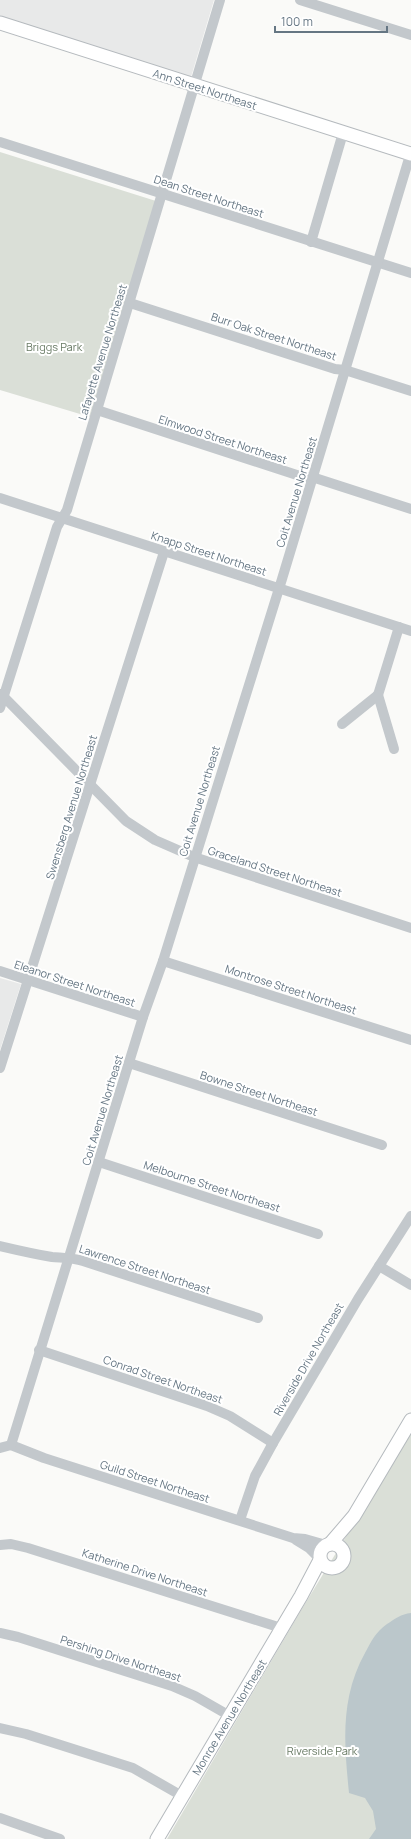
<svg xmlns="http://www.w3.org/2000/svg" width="411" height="1839" viewBox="0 0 411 1839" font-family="Manrope,sans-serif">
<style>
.built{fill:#e8e9e9}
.green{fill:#dadfd7}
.water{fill:#bbc7cb}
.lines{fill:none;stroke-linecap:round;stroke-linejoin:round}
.major-casing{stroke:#b5babe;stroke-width:15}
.minor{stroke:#c3c8cc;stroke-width:10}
.major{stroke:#fff;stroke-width:13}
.labels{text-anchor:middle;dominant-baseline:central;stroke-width:4;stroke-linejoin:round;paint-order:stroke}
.street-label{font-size:11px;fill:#657683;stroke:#fff}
.park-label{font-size:11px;fill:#687a64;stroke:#fff}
</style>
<rect width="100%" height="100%" fill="#fafaf8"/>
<g class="built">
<path d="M0,0H214L191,77L0,17Z"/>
<path d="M0,978L21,984L0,1050Z"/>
</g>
<g class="green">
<path d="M0,152L156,201L90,417L0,390Z"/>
<path d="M411,1430V1839H167L300,1612Z"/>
</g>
<path class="water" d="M411,1613V1839H369L376,1829L373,1811L365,1798L349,1793C344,1743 340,1698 365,1653C372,1640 375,1633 387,1624C395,1619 401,1614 411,1613Z"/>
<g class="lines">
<defs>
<g id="major">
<path d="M0,23L411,154"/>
<circle cx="332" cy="1556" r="12"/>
<path d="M330,1544L354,1516L411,1420"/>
<path d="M157,1839L301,1596L320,1560"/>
</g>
</defs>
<use href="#major" class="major-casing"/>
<g class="minor">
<path d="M300,0L411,35"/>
<path d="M0,142L411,273"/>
<path d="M311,242L343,133"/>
<path d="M130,303L335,369L345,370L411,391"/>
<path d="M97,410L303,477H312L411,509"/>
<path d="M0,498L411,631"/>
<path d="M1,694L126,821L155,840L194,857L411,928"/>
<path d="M378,695L399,627"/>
<path d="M378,695L394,749"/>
<path d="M0,708L57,527L67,510L220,0"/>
<path d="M342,724L378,695"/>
<path d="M163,961L411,1040"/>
<path d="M0,971L143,1017"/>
<path d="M129,1063L382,1145"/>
<path d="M0,1068L164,552"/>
<path d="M99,1162L318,1234"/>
<path d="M0,1246C17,1250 35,1254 52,1257C63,1258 73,1258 83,1261L258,1318"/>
<path d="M379,1266L411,1285"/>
<path d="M39,1350L207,1406L230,1416L273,1443"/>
<path d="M11,1445L44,1458L293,1538L305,1539L326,1545"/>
<path d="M0,1448L11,1445L143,1017L163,961L282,579L411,152"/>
<path d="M240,1520L255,1476L273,1443L358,1299L411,1216"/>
<path d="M296,1540L309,1548L319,1558"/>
<path d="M0,1545L11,1544L28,1548L275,1626L281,1630"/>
<path d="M0,1633L18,1637L172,1686L195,1696L230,1716"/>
<path d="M0,1728L26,1734L133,1768L182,1796"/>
<path d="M0,1818L60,1839"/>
</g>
<use href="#major" class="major"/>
</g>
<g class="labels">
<g class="street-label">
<text transform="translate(205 89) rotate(18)">Ann Street Northeast</text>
<text transform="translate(209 196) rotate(18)">Dean Street Northeast</text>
<text transform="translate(274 336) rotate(18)">Burr Oak Street Northeast</text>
<text transform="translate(102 352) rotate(-73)">Lafayette Avenue Northeast</text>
<text transform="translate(223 439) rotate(18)">Elmwood Street Northeast</text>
<text transform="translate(296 492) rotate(-73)">Coit Avenue Northeast</text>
<text transform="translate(209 553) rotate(18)">Knapp Street Northeast</text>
<text transform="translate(199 801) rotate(-73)">Coit Avenue Northeast</text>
<text transform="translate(71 807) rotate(-73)">Swensberg Avenue Northeast</text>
<text transform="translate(275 871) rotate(18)">Graceland Street Northeast</text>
<text transform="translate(75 983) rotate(18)">Eleanor Street Northeast</text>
<text transform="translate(291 989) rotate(18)">Montrose Street Northeast</text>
<text transform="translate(259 1093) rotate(18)">Bowne Street Northeast</text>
<text transform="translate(102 1110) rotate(-73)">Coit Avenue Northeast</text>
<text transform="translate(212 1186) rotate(18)">Melbourne Street Northeast</text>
<text transform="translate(145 1269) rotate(18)">Lawrence Street Northeast</text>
<text transform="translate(308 1359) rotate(-60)">Riverside Drive Northeast</text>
<text transform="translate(163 1379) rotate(19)">Conrad Street Northeast</text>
<text transform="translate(155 1481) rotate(18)">Guild Street Northeast</text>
<text transform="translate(145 1572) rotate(18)">Katherine Drive Northeast</text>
<text transform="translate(121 1658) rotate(18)">Pershing Drive Northeast</text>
<text transform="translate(229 1717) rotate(-59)">Monroe Avenue Northeast</text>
</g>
<g class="park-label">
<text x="54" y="346">Briggs Park</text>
<text x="322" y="1750">Riverside Park</text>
</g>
</g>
<path d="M275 26v6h112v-6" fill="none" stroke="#657683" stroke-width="2"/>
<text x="281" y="26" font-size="12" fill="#657683" stroke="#ffffff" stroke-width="3" paint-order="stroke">100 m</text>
</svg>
